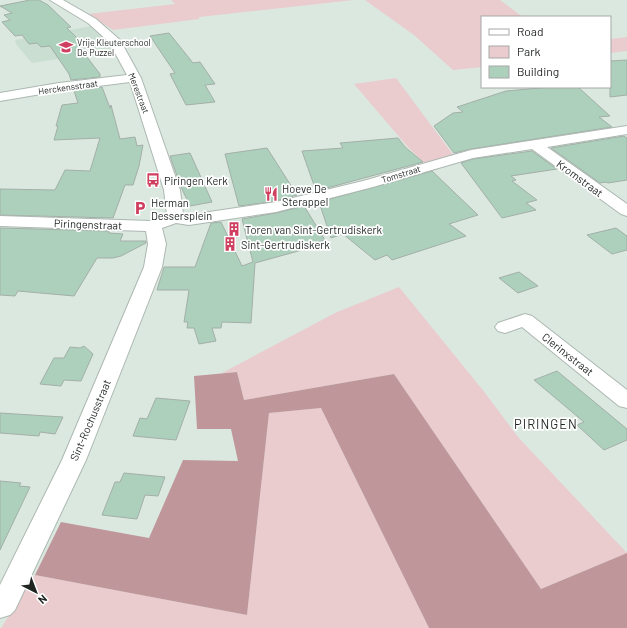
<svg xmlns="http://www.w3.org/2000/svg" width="627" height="628" viewBox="0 0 627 628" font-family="Barlow,sans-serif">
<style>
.built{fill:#caded1}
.green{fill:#eacbce}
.forest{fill:#bf979b}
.building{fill:#acd0bb;stroke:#a3afa8}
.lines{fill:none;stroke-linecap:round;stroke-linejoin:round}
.street-casing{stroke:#acb8b1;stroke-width:2}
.street{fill:#fff;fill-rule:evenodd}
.labels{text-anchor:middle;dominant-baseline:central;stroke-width:3.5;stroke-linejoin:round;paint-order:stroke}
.far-poi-label{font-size:9px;fill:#1f2421;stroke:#fff;text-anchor:start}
.far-street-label{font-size:9px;fill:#1f2421;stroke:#fff}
.street-label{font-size:11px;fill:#1f2421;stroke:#fff}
.poi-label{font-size:11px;fill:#1f2421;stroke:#fff;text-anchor:start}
.quarter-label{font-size:13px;letter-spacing:1px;fill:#1f2421;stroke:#fff}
</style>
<rect width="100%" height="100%" fill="#dbe8e0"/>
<path class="built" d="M92,26L110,42L116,50L32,63L16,44L15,40Z"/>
<g class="green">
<path d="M171,0H354L199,17V19L113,30L88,14L175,4Z"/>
<path d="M365,0H500L523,17H482V67L453,70L414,35Z"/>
<path d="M627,37V51L610,53V39Z"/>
<path d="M396,78L454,156L425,164L407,146L354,84Z"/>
<path d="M399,287L482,389L518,437L627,553L541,589L394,374L244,400L237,372L222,373L335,313Z"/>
<path d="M321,408L429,628H1L35,575L247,615L269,413Z"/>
</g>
<path class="forest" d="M237,372L244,400L394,374L541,589L627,553V628H429L321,408L269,413L247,615L35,575L61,522L149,538L183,460L238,461L231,429H197L194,376Z"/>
<g class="building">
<path d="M30,0H39L48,5L71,27L67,28L86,47L80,48L100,74V77L71,80L69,74L50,46L41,47L37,43L29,44L22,35L15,36L2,22L10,20L4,15L12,13L0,6Z"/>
<path d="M169,33L193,63L200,62L215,84L205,85L215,102L186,105L170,74L175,73L150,36Z"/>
<path d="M627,60V95L610,97V61Z"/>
<path d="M102,87L110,108L111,105L120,139L135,137L137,146L143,145L139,166L133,185H125L113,218L0,215V189L55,190L65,170L90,171L100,138L54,140L58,126H56L62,105L78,103L74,91Z"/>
<path d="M551,87H578L610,116L599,117L612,127L471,149L454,153L434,126L453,113L463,112L457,107L506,91Z"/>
<path d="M624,136L627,138V180L608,183L606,182L600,183L551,148Z"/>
<path d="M398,138L405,147L423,162L316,191L302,151L343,148L340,143Z"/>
<path d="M267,148L297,195L276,201L239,206L225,154Z"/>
<path d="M532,151L557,169L511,176L516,180L512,181L537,200L526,203L536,210L502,218L461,163L473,159Z"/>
<path d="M190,153L212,202L190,206L181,187L170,156Z"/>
<path d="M432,171L478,215L449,224L466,236L392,260L387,255L375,260L343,234L331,238L319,202Z"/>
<path d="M304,206L325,240L300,248L302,250L255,263L251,323L222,322L221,328H212L216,341L199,344L194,328H187L188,322H184L189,290H157L164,267H195L211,223L221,222L242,266L253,262L242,219L276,213Z"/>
<path d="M0,228L109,231V233L123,234L120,241H146V243L121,256L113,258H97L74,296L18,291L15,296L0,295Z"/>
<path d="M616,228L627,236V250L612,254L587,235Z"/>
<path d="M519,272L538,286L518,293L499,278Z"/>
<path d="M84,346L93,354L81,381L64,380L61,386L40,384L54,358H64L70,347L80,348Z"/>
<path d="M557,371L627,429V440L604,450L577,425L584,422L534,380Z"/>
<path d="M156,398L190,401L176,440L133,436L140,418L147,419Z"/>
<path d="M0,413L63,417L55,434L40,432L39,436L0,433Z"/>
<path d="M124,473L165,477L158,496L145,495L137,519L102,515L115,482H120Z"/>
<path d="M0,481L21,483L19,486L30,487L0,550Z"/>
</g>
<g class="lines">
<defs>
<g id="street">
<path d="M50,0H63L96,19L120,40L141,78L180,190L183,214L189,215L276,202L363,181L471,150L627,126V134L547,147L627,204V216L621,214L532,149L473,158L373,187L276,212L189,225L176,223L162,228L166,244L162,267L86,460L15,610L10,615L0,618V585L62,460L144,267L148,244L146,231L0,226V216L151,221L167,215L164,190L130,82L59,91L0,101V93L59,83L127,75L109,42L88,23Z"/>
<path d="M525,314L532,316L627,390V408L619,406L522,327L505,333L498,331L495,327L498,323Z"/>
</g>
</defs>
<use href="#street" class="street-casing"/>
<use href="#street" class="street"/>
</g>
<defs>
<symbol id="school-bare" viewBox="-9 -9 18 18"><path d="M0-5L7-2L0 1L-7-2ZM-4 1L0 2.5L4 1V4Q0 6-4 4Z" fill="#cf3f5f" stroke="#fff" stroke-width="2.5" paint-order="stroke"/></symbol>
<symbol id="bus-bare" viewBox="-9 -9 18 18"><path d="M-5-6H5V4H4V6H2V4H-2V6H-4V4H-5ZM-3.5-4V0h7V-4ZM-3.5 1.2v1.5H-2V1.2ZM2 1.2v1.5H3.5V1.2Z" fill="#cf3f5f" stroke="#fff" stroke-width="2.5" paint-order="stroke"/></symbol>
<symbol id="restaurant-bare" viewBox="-9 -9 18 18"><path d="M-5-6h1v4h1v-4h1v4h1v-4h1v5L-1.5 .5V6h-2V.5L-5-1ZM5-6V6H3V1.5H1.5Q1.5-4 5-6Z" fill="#cf3f5f" stroke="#fff" stroke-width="2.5" paint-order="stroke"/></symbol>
<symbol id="parking-bare" viewBox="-9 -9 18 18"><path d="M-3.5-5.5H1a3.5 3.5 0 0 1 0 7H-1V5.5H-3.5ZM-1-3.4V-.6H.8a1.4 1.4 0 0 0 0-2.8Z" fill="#cf3f5f" stroke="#fff" stroke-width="2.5" paint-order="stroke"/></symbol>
<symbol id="building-bare" viewBox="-9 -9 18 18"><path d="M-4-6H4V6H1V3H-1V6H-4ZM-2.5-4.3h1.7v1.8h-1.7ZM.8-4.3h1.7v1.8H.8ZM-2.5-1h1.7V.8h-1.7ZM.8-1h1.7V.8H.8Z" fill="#cf3f5f" stroke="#fff" stroke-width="2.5" paint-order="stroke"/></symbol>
</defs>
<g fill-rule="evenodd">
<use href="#school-bare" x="56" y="37" width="20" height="20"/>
<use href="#bus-bare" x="143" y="170" width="20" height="20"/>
<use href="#restaurant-bare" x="261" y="184" width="20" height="20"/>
<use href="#parking-bare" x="130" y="198" width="20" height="20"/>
<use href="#building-bare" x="224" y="219" width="20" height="20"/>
<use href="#building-bare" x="220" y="234" width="20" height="20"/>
</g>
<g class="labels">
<g class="far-poi-label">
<text x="77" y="42">Vrije Kleuterschool<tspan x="77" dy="10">De Puzzel</tspan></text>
</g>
<g class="far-street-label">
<text transform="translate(68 87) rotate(-8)">Herckensstraat</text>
<text transform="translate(139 93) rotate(69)">Merestraat</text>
<text transform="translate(401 174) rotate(-17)">Tomstraat</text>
</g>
<g class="street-label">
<text transform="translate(580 178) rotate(36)">Kromstraat</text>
<text transform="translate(88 224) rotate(2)">Piringenstraat</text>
<text transform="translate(568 354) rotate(38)">Clerinxstraat</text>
<text transform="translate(90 420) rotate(-67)">Sint-Rochusstraat</text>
</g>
<g class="poi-label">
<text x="164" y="180">Piringen Kerk</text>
<text x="282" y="188">Hoeve De<tspan x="282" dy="13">Sterappel</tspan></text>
<text x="151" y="202">Herman<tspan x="151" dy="13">Dessersplein</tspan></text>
<text x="245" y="229">Toren van Sint-Gertrudiskerk</text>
<text x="241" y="244">Sint-Gertrudiskerk</text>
</g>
<g class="quarter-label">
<text x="546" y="424">PIRINGEN</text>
</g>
</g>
<rect x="481" y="16" width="130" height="72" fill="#ffffff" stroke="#a5a7a6"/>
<rect x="489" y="29" width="20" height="6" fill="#ffffff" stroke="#a5a7a6"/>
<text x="517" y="36" font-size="12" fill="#1f2421">Road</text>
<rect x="489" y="46" width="20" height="12" fill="#eacbce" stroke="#a5a7a6"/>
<text x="517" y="56" font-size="12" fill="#1f2421">Park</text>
<rect x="489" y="66" width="20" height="12" fill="#acd0bb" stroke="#a5a7a6"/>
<text x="517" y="76" font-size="12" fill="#1f2421">Building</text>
<g transform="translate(36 592) rotate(138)" stroke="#ffffff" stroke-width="3" paint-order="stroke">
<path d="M0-3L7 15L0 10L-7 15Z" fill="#1f2421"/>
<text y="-6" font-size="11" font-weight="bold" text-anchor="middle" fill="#1f2421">N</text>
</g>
</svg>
